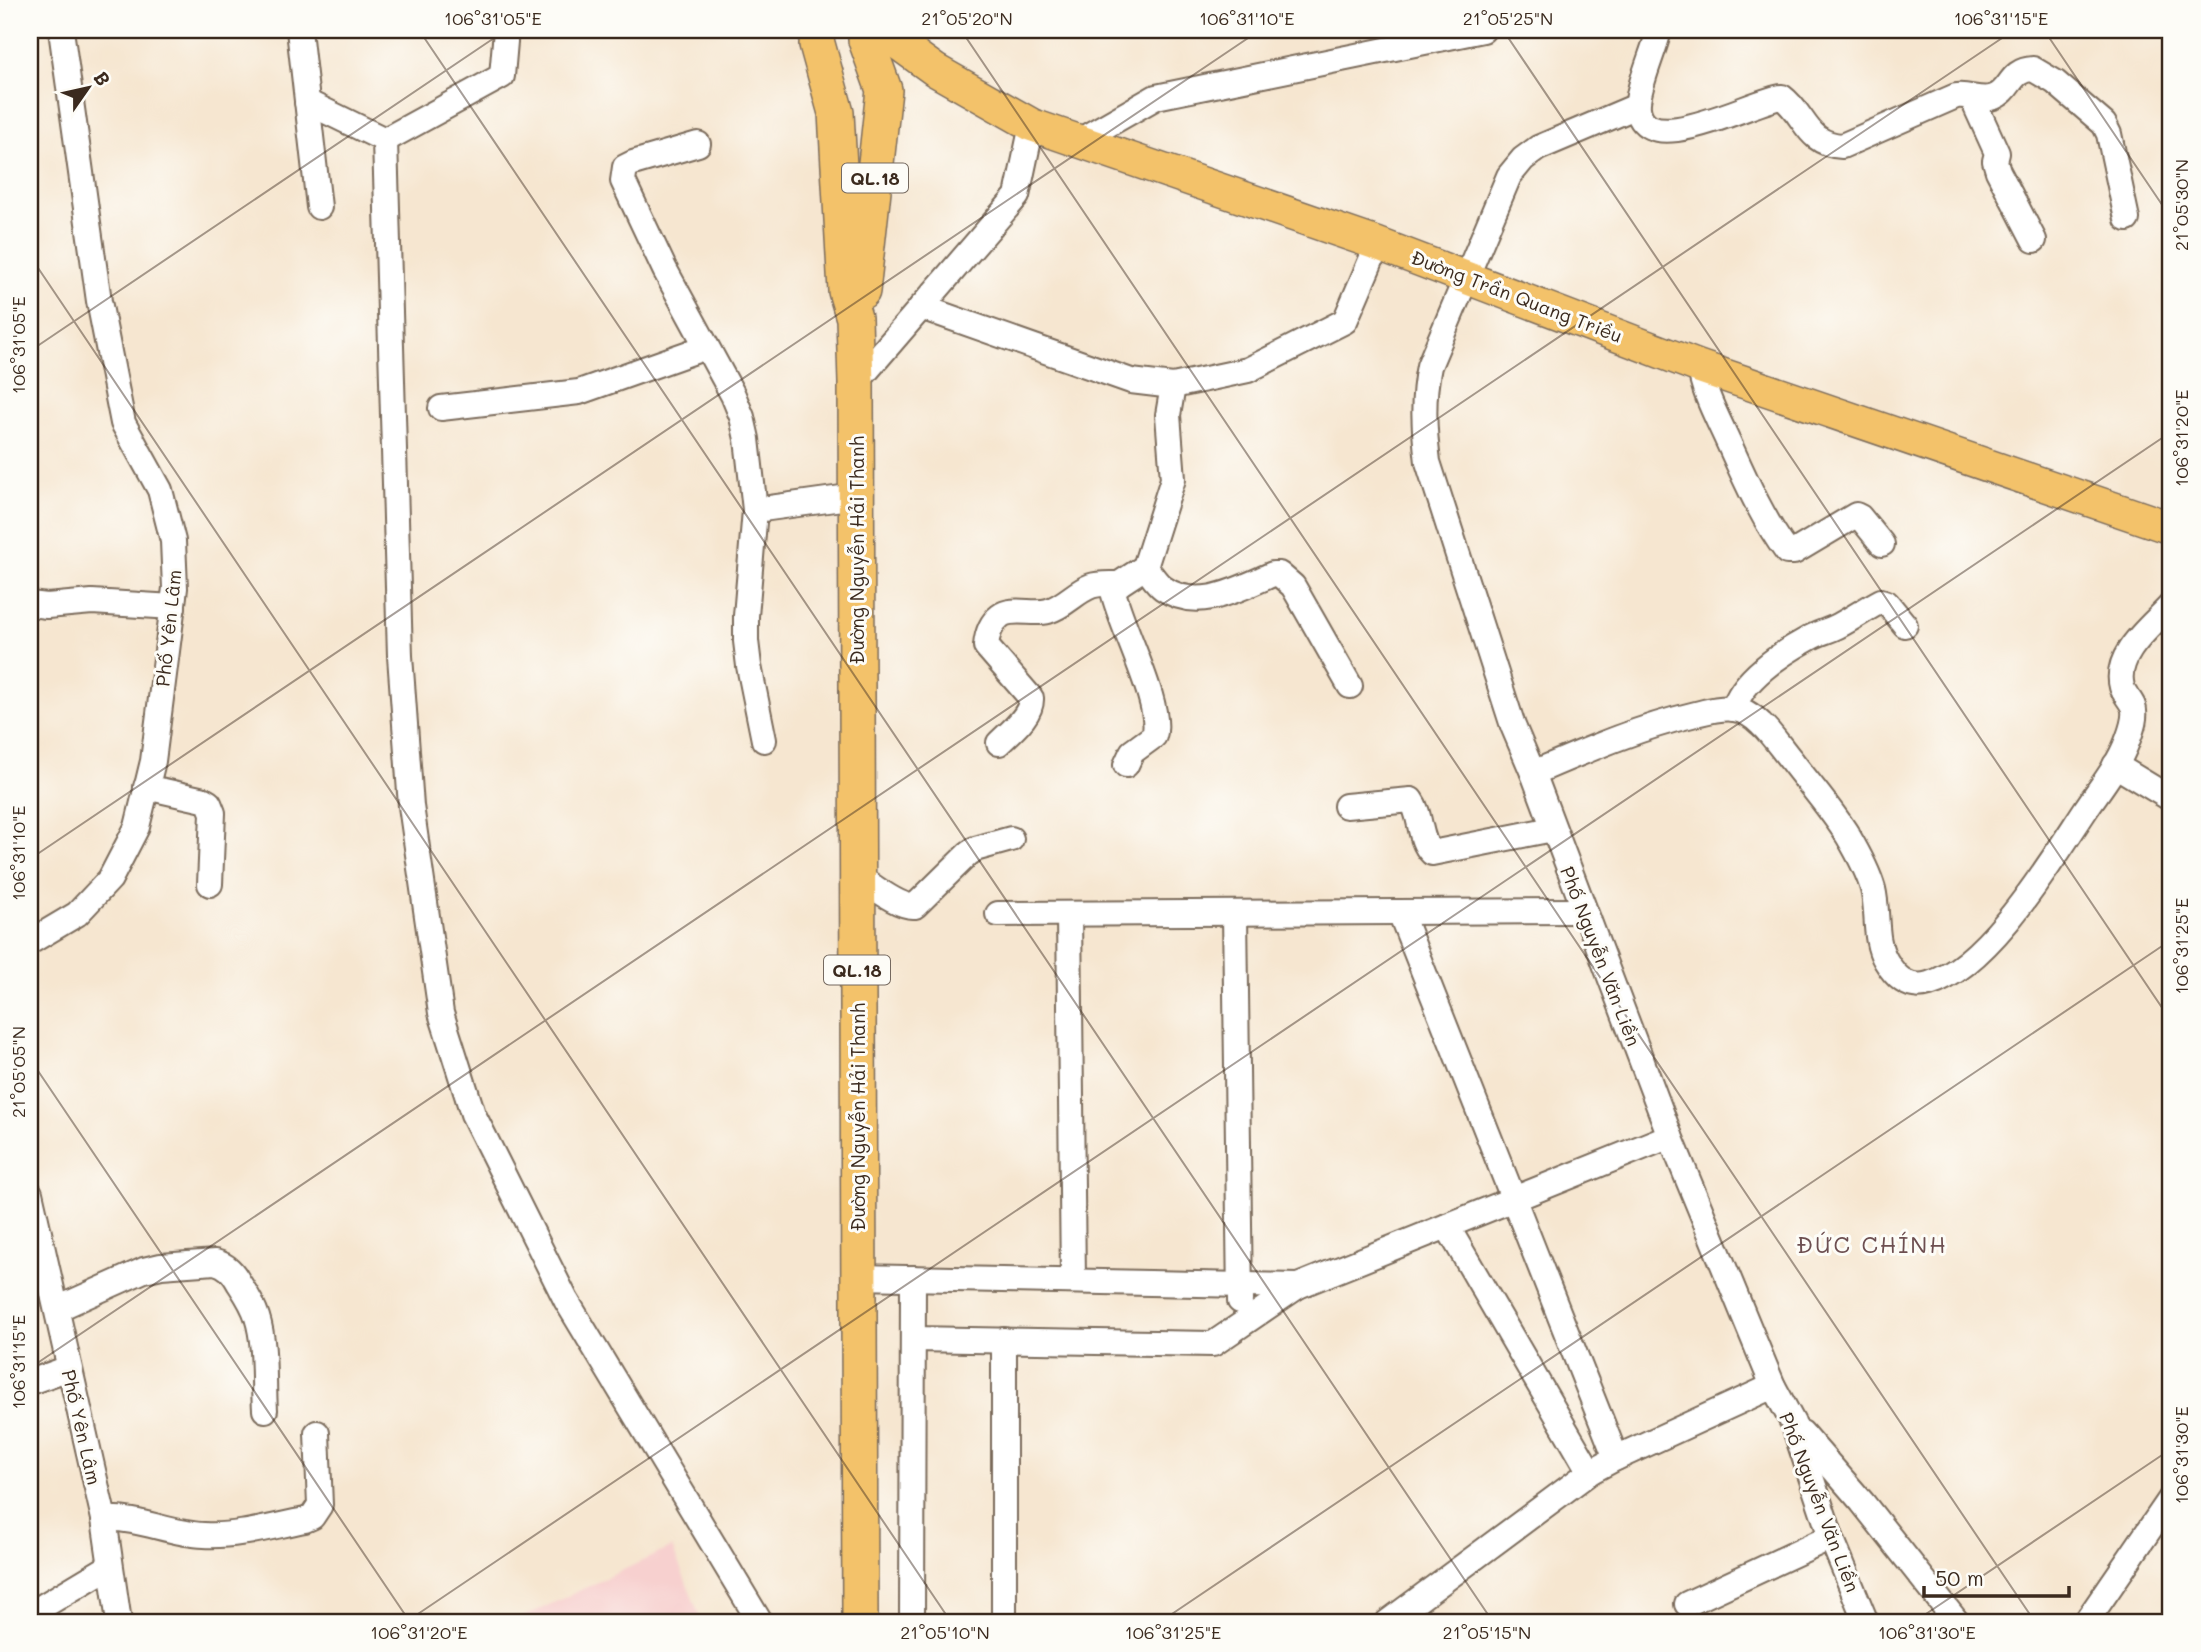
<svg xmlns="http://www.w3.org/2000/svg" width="2201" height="1652" viewBox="0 0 2201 1652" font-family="Mali,sans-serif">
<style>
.built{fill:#f7d0cf}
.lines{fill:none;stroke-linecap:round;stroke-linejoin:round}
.minor-casing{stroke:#7c6c5c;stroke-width:28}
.major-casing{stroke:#7c6c5c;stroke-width:35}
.highway-casing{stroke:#7c6c5c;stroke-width:38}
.minor{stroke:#fff;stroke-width:24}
.major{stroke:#f3c26a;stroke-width:32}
.highway{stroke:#f3c26a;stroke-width:35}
.ticks{fill:none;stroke:#3b2a1e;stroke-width:2;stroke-opacity:0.45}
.labels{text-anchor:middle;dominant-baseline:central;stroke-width:6;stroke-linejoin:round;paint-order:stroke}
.shield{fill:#fdfcf7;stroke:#75695f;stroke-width:2}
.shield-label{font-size:18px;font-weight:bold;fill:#3b2a1e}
.street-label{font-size:19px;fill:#3b2a1e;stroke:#fdfcf7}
.quarter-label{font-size:23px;letter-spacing:2px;fill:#6d4f51;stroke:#fdfcf7}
.neatline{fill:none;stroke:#3b2a1e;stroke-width:2.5}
.ticks-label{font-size:18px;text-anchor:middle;fill:#3b2a1e}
</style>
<rect width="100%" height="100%" fill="#fdfcf7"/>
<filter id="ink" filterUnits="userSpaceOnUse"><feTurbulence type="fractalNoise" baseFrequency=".0143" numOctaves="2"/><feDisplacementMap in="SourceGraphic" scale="14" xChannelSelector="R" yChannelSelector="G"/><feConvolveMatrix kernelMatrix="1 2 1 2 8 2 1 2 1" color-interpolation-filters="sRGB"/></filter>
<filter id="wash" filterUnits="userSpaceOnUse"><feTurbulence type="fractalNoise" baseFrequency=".00686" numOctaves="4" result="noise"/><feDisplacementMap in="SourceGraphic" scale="28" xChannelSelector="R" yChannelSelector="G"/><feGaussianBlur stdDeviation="1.57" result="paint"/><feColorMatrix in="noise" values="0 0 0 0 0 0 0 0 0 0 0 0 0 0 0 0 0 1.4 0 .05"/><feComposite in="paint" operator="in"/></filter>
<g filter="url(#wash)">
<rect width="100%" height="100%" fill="#f6e6d0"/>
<path class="built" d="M672,1547L702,1622H513Z"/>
</g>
<g filter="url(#ink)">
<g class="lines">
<defs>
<g id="minor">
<path d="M299,30L319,207"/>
<path d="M1659,30C1655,49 1636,90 1638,108C1644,162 1755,99 1782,97C1806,115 1806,144 1842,146L1956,96C1969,94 1981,102 1994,97C2012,90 2009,70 2033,69L2055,82L2104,124L2109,134L2127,219"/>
<path d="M1972,98L1997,153L1995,161L1998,171L2034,240"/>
<path d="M307,102L385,140L400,656L411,806L441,1013L473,1114L566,1300L760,1622"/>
<path d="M1637,106L1538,148L1523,159L1509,176L1429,366C1422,399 1424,429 1428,462L1513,726L1533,773L1670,1136L1773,1386L1793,1423L1831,1537L1866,1622"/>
<path d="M385,140L502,76L506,30"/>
<path d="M1079,141L1156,97L1483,30"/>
<path d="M698,144L633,163L625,167L623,181L665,270L733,395L742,417L747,439L755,510L746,616V641L749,666L764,740"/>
<path d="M921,307L1131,381L1173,386L1248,370L1345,321L1378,244"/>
<path d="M1700,367C1703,391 1716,415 1726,437C1744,476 1761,517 1787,552H1794L1856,515L1860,517L1882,544"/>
<path d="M856,383L1017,196L1032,125"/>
<path d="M441,408L579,392L706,347"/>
<path d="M755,510L856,496"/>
<path d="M1145,567C1151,574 1156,583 1163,588C1198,613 1240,588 1273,574H1279L1293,586L1350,686"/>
<path d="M30,604L47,606L92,602L173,607"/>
<path d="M1734,709C1741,680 1782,653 1808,639C1818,633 1828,631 1838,626C1853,618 1866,609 1881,601L1887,603L1905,625"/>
<path d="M999,743C1011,731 1032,715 1031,698L986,646C987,635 991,623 1000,616C1011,607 1034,615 1048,611C1065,606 1075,592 1091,586C1099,583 1110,584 1119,584"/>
<path d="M1126,765L1132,752L1154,736C1164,707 1120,625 1113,591L1119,584L1145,567L1173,479L1168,415L1173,386"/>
<path d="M2115,765L2171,799"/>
<path d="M1533,773C1585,751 1637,728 1692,715C1705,712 1720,707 1734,709C1745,710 1753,716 1761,724C1772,734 1781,748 1791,760C1810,785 1832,810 1848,836C1858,853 1868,871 1873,889C1879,913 1873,939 1886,961C1896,978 1909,990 1929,984C1989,966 2052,860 2086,809C2100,788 2118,766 2127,742C2131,731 2137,717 2133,706C2130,699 2124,694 2122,687C2113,654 2152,626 2171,605"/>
<path d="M146,787L204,800L209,803L213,813L210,884"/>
<path d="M1346,806L1411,800C1422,815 1418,840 1432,853L1553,829"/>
<path d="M856,875C871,884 898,908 915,906L968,854L975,849L1011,839"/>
<path d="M1400,912L1616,1458"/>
<path d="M1235,913L1240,1301"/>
<path d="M998,914L1584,911"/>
<path d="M1069,914L1073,1281"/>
<path d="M30,942L77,914L110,879L137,827L153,761L175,588L173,541L160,490L123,423L99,301L61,30"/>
<path d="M30,1193L104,1519L119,1622"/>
<path d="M1447,1226L1590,1472"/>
<path d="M858,1277L1298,1286"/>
<path d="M57,1309L144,1270L161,1266L215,1262C227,1265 233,1272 239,1283C246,1294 253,1304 257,1317C266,1345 263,1381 265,1410"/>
<path d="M913,1339L1213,1344L1298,1286L1670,1136"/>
<path d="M1004,1340V1622"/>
<path d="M30,1382L69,1368"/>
<path d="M1802,1433L1862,1502L1957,1622"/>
<path d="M104,1519C140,1517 169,1534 204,1535C237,1537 273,1526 305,1520L312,1517L320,1505L317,1433"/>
<path d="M1687,1604L1831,1537"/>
<path d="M30,1614L110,1566"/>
<path d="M912,1622L913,1278"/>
<path d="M1388,1622L1590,1472L1616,1458L1773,1386"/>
<path d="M2086,1622L2171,1498"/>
</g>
<path id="major" d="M881,31L935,70L1032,125L1378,244L1700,367L2171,528"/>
<g id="highway">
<path d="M817,44L836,113L846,291L854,318L856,383L860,1622"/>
<path d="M862,291L884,90L866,40"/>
</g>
</defs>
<use href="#minor" class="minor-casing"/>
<use href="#major" class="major-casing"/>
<use href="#highway" class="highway-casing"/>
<use href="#minor" class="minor"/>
<use href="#major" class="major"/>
<use href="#highway" class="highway"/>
</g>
</g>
<path class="ticks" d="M419,30L1493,1622M961,30L2035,1622M1503,30L2171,1021M2044,30L2171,218M30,256L951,1622M30,351L506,30M30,859L1260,30M30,1059L410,1622M30,1368L2014,30M406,1622L2171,432M1160,1622L2171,940M1914,1622L2171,1449"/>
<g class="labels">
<g class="shield">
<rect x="842" y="163.5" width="66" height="29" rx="5"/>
<rect x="824" y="955.5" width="66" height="29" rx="5"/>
</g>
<g class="shield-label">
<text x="875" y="178">QL.18</text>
<text x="857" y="970">QL.18</text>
</g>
<g class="street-label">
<text transform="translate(1517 296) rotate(21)">Đường Trần Quang Triều</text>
<text transform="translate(856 550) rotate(-90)">Đường Nguyễn Hải Thanh</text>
<text transform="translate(168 628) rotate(-84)">Phố Yên Lâm</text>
<text transform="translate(1601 956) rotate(69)">Phố Nguyễn Văn Liền</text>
<text transform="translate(857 1117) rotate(-90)">Đường Nguyễn Hải Thanh</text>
<text transform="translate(82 1427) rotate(77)">Phố Yên Lâm</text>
<text transform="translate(1820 1502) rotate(69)">Phố Nguyễn Văn Liền</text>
</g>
<g class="quarter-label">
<text x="1872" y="1244">ĐỨC CHÍNH</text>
</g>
</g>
<rect width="2201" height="1652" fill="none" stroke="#fdfcf7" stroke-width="77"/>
<g transform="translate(88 88) rotate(56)" stroke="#fdfcf7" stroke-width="5" paint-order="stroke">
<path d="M0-5L12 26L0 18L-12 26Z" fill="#3b2a1e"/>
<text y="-10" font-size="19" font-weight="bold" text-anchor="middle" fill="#3b2a1e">B</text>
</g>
<path d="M1924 1586v10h145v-10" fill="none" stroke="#3b2a1e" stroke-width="3.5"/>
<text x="1935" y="1586" font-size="21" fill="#3b2a1e" stroke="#fdfcf7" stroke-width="5" paint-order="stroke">50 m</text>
<rect x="38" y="38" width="2124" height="1576" class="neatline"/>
<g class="ticks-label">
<text x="493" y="25">106°31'05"E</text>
<text x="967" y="25">21°05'20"N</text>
<text x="1247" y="25">106°31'10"E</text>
<text x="1508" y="25">21°05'25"N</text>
<text x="2001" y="25">106°31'15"E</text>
<text transform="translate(2182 205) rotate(-90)" y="6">21°05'30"N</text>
<text transform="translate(19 345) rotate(-90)" y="6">106°31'05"E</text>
<text transform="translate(2182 438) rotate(-90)" y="6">106°31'20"E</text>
<text transform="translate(19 853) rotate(-90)" y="6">106°31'10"E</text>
<text transform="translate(2182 946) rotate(-90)" y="6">106°31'25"E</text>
<text transform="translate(19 1072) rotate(-90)" y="6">21°05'05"N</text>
<text transform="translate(19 1362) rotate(-90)" y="6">106°31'15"E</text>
<text transform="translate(2182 1455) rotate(-90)" y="6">106°31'30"E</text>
<text x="419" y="1639">106°31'20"E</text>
<text x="945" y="1639">21°05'10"N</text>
<text x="1173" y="1639">106°31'25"E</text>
<text x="1487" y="1639">21°05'15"N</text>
<text x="1927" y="1639">106°31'30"E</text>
</g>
</svg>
